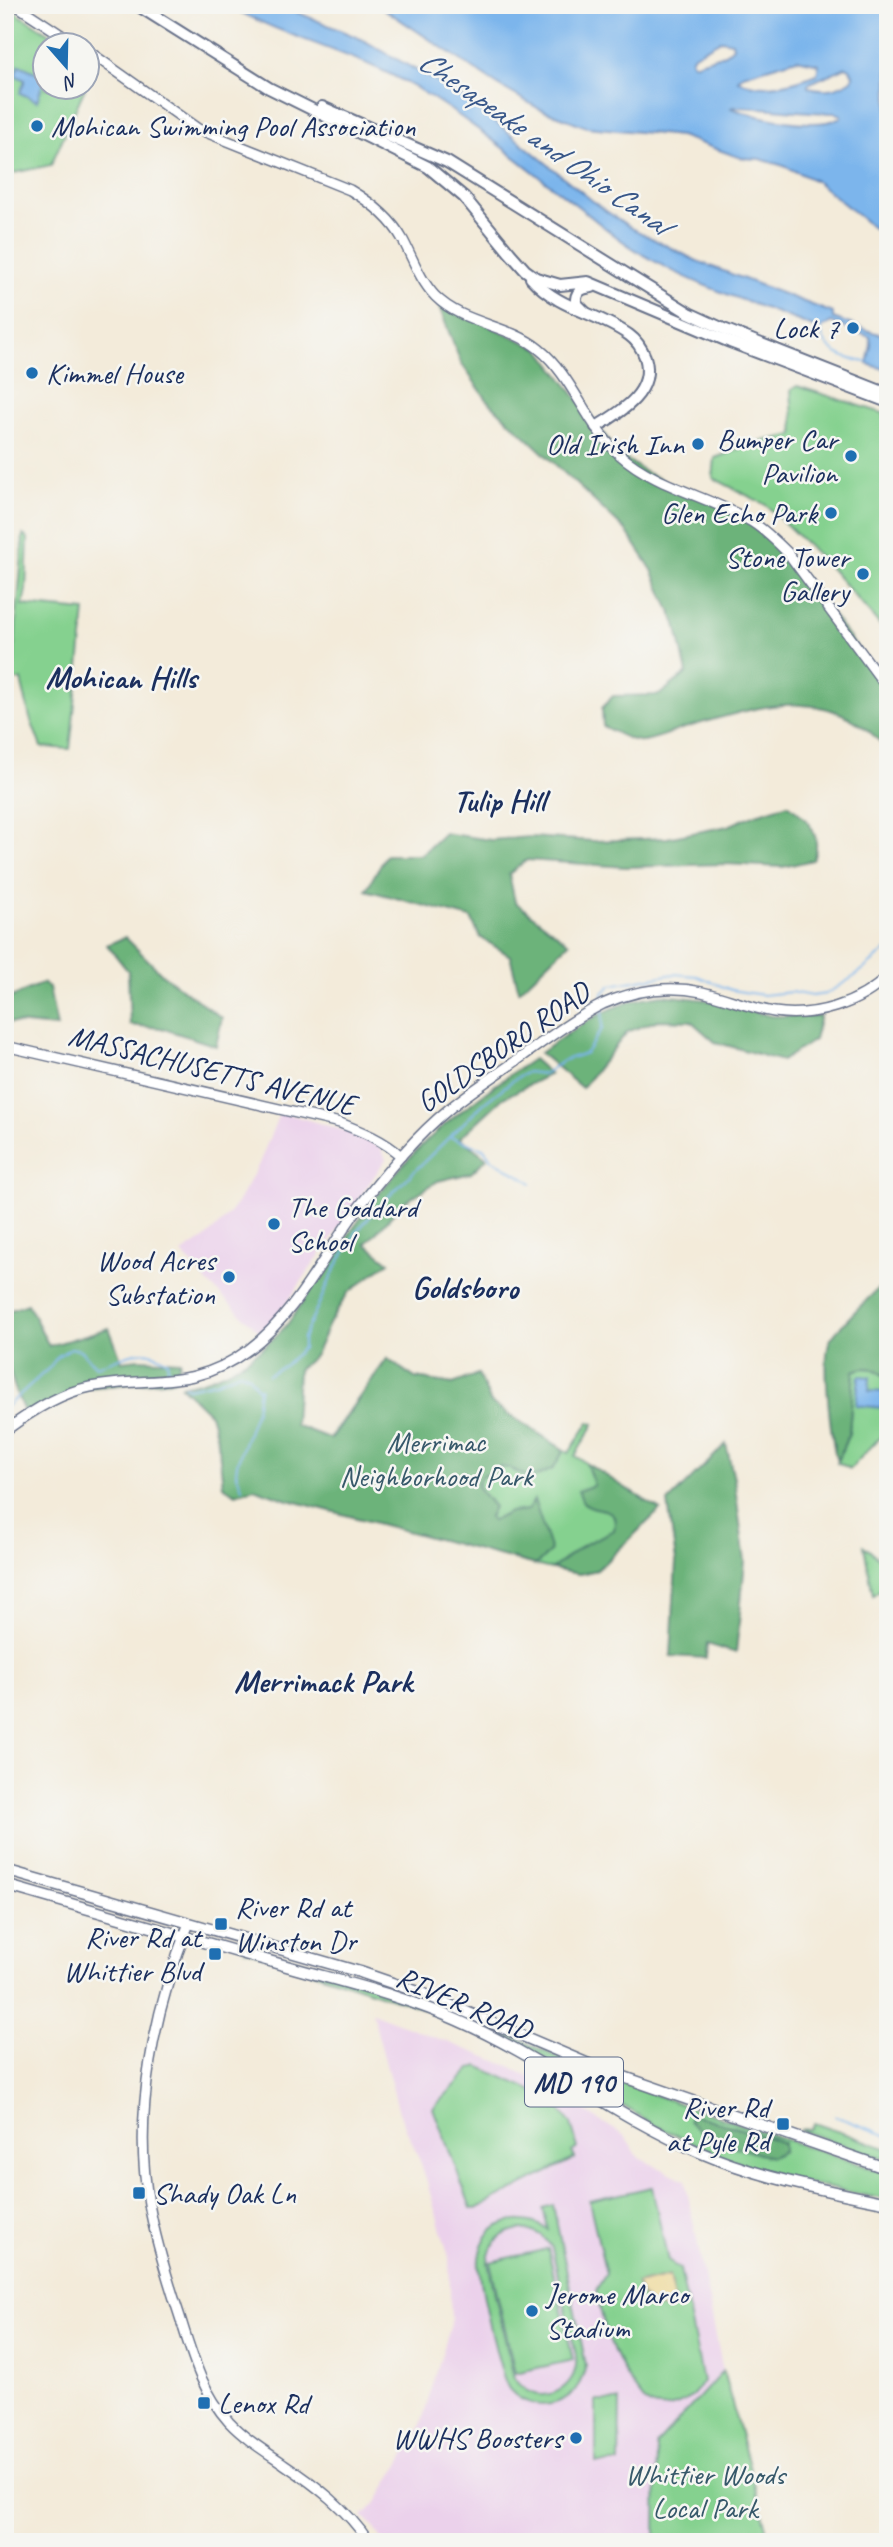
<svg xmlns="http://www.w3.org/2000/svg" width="893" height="2547" viewBox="0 0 893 2547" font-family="Caveat,sans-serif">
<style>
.built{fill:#ebd1eb}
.green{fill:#85d18f;stroke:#508076;stroke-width:2;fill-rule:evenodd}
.forest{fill:#6cb37a;stroke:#44716c;stroke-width:2}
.sand{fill:#eeda9e;stroke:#84847e;stroke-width:2}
.water{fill:#7bb5ec;stroke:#4b72a5;stroke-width:2;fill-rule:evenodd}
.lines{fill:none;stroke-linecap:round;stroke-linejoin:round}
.stream{stroke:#7bb5ec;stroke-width:2}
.secondary-casing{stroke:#677189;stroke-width:12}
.primary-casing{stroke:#677189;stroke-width:13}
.highway-casing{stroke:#677189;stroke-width:14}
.secondary{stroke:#fff;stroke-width:9}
.primary{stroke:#fff;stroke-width:10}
.highway{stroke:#fff;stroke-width:10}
.poi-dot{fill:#1f6fb2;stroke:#f6f6f2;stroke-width:2.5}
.labels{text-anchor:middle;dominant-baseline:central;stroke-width:5;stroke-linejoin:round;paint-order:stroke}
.shield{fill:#f6f6f2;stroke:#5d6b8a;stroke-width:2}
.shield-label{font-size:28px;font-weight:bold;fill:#1b2f5e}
.poi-label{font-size:30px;fill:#1b2f5e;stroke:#f6f6f2;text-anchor:end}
.street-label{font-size:30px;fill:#1b2f5e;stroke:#f6f6f2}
.park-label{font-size:30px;fill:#36586a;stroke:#f6f6f2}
.water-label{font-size:32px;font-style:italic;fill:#385789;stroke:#f6f6f2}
.neighbourhood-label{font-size:32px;font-weight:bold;fill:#1b2f5e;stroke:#f6f6f2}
</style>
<rect width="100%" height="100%" fill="#f6f6f2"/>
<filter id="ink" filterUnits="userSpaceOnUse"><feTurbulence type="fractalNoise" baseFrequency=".0143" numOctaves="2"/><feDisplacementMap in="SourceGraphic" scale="14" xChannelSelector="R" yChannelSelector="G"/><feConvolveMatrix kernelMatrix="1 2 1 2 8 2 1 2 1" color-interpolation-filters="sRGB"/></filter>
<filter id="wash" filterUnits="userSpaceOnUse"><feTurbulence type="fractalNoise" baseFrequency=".00686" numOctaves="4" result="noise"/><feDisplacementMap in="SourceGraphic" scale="28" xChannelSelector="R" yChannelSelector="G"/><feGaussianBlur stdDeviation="1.57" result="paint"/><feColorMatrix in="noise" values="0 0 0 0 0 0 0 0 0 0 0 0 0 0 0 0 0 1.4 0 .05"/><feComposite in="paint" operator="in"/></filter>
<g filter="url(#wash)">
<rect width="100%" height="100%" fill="#f3ebda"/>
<g class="built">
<path d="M279,1114H288L349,1132L381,1148L386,1159L277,1317L260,1332L207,1282L182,1253L205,1238L224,1220L237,1203L259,1164Z"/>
<path d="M372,2013L512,2067L625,2136L639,2158L685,2180L723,2371L657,2444L656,2542H383L376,2530L363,2516L378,2501L420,2428L451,2324L449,2257L422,2166L399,2112Z"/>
</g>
<g class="green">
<path d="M5,6L67,45L46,46V88H85L51,165L5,175Z"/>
<path d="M797,386L886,414L884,418L888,420V634L825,562L766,505L713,478L715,458L757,442L794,435L791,390Z"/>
<path d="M23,535L28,538L26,590L23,605L85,611L70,749L41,747L30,718L21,680H14C13,632 21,584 23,535Z"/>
<path d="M387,1359L415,1378L453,1384L478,1374L491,1403L569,1453L589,1422L594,1424L575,1456L660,1510L597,1570L579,1574L547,1568L285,1499Z"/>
<path d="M863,1368L874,1369L888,1379V1429L850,1469L837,1462L849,1433L854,1371Z"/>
<path d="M864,1546L888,1566V1584L873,1595Z"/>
<path d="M248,1949C326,1966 402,1989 476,2019C512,2034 545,2054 582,2068C682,2107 786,2139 888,2174V2200L804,2183L731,2160L656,2126L545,2058L490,2030L246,1950Z"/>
<path d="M478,2066L553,2100L571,2124L578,2148L572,2152L575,2158L476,2209L471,2208L433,2108L471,2069Z"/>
<path d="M814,2123L888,2149V2160L799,2130L810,2129Z"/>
<path d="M652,2187L668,2261L680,2269L703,2381C693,2402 664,2416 644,2401C618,2370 603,2328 596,2290L606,2274L589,2201Z"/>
<path d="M553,2205L586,2365C582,2382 575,2396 558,2402C541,2409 521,2403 509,2389C500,2376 477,2275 479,2258C484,2221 519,2212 548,2229L543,2208ZM523,2229L542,2235L552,2248L576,2356C580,2393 534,2410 514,2378L488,2263C489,2243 503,2230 523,2229Z"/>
<path d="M548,2249L573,2360L515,2373L490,2262Z"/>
<path d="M723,2371L770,2542H656L657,2444Z"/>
<path d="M596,2401H620L619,2463H596Z"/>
</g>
<g class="forest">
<path d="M435,296L454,310L540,349L619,454L645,472L751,521L776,540L888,689V751C833,680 758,706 685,728C674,731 648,743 638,741C627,740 613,731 603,726L602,708L613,696L659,695L687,673L676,624L652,570L627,532L488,401L461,363Z"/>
<path d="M788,804C808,819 823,835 813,860L783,867L725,864L626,867L527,860L509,874L515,902L569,943L519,991L510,956L480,937L471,918L366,890L386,855H421L444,833L491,840L530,837L594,841L667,838L728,826L756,814Z"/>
<path d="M125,937L163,975L222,1018L216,1046L161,1028L130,1025L128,971L107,945Z"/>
<path d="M43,983L49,988L57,1027L5,1022V1000Z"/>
<path d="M663,995L707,1000L771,1016H820L814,1040L782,1061L715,1042L691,1021L658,1020L627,1032L582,1088L540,1053C579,1025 614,1000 663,995Z"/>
<path d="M533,1059L550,1074L503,1098L460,1138L487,1158L471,1173L438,1181L403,1203L366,1244L389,1262L348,1293L329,1324L315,1355L298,1370L295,1425L331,1439L387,1359L415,1378L453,1384L478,1374L491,1403L564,1450L553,1469L531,1479L509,1468L499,1467L494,1472L481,1477L477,1486L494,1507L489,1517L492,1521L510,1512L528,1510L534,1500L551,1551L536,1565L285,1499L254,1488L236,1494L223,1486L218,1441L210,1414L181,1386C224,1379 257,1356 286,1326C328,1267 365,1204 415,1152C451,1116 491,1087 533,1059Z"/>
<path d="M888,1279V1379C878,1368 867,1365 854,1371L849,1433L837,1462C832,1441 820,1355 831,1339C846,1317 870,1298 888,1279Z"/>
<path d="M28,1304L49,1346L109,1328L122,1361L139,1359L180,1361L175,1380L86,1388L26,1416C8,1377 5,1355 5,1312Z"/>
<path d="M726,1444L734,1479L745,1561L736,1653L707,1644L706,1658L671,1656L676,1561L668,1502Z"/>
<path d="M586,1463L660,1510L597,1570L579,1574L552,1569L583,1545L614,1530C620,1502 594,1514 583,1502C581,1499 580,1494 578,1491L594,1485Z"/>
<path d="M691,2114L773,2139L783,2143V2151L772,2157C754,2154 697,2135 689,2120Z"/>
</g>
<path class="sand" d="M669,2276L676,2308C656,2312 642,2303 637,2284Z"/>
<g class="water">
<path d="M227,5H280L361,39L455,92L502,127L600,207L633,229L697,261L833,313V318L872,332L888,336V370L867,364L871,345L870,337L831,322L821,329L813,327C758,304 699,288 647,257C623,243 601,225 579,207C526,167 474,122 416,88C357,53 287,39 227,5Z"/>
<path d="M378,5H888V240L816,181L784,166L760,159L741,158L680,136L587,127L538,108L498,85ZM721,40L732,42L733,47L725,54L693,64L691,60L694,55ZM797,59L819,64L817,74C794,83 761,92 738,80L743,75ZM846,67L850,69L853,75L852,80C836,90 826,91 808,87V84ZM733,107C768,107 801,113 836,113L841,115V118C815,130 758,118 731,108Z"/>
<path d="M19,65L45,76L37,101L20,93L25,80L15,75Z"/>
<path d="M859,1376L870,1377L869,1391L884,1392L882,1408L856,1405Z"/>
</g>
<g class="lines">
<g class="stream">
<path d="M821,329C823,352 847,360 867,362"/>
<path d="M603,1001V993L611,985L674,974L697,976L731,990L763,995L791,992L812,996L826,994L855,976L888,949"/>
<path d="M450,1137L483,1148L493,1160L532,1183"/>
<path d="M888,1298V1322"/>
<path d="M268,1375L285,1365L303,1348V1338L336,1267L357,1231L385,1200L484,1103L512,1081L527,1072L544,1074L564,1060L586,1053L602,1029L603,1007"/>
<path d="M185,1386L188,1388L216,1382L240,1372L249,1376L259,1390L260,1388"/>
<path d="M5,1408L49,1368L58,1356L71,1348L80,1350L96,1366C123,1360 139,1341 167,1361L169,1374"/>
<path d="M242,1488L236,1472L237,1464L256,1410L259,1390"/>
<path d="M835,2116L888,2136"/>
</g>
</g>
</g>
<g filter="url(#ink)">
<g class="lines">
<defs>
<g id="secondary">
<path d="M16,5L78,46"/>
<path d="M88,51L198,129L350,190C372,203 391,218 403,240C413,259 420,280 435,296C464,325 508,324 539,349C573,376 586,425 619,454C657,488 710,496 752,522C765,530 777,542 788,553L888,689"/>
<path d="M5,1046L340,1123C363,1132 383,1140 401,1156"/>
<path d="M5,1431C30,1412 59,1393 90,1387C151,1375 192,1392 248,1350C298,1313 325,1252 362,1203C388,1170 416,1136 449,1109C472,1090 498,1074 523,1056C548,1038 575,1018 603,1004C634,990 669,985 702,992C727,998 750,1008 774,1012C814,1018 860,1004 888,976"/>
<path d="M189,1923C155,2008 132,2114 149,2204C156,2242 168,2281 180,2317C192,2355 202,2392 229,2422C245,2439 265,2451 284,2464C317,2486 346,2508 369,2542"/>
</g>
<g id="primary">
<path d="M5,1870L360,1972L424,1994L598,2068L888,2169"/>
<path d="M5,1885C100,1913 195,1940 290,1967C346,1983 404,1996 457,2020C542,2057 615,2116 699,2152C760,2178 823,2190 888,2203"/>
</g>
<g id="highway">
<path d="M137,5L269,88L428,167L464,197L510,253L525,270L536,278L560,285L588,282L730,342L888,402"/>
<path d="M322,107L447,162L689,313L726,330L888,394"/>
<path d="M531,278C560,310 597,312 629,335C636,340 642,349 645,357C656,392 621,412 596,427"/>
<path d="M585,312L576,303C575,291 582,288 592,287"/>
</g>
</defs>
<use href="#secondary" class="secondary-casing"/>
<use href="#primary" class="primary-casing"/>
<use href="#highway" class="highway-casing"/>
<use href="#secondary" class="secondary"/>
<use href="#primary" class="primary"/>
<use href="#highway" class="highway"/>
</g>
</g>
<g class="poi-dot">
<circle cx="37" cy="126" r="7"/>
<circle cx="853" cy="328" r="7"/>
<circle cx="32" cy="373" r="7"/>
<circle cx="698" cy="444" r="7"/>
<circle cx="851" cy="456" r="7"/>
<circle cx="831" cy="513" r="7"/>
<circle cx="863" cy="574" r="7"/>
<circle cx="274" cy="1224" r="7"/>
<circle cx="229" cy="1277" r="7"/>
<rect x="214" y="1917" width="14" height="14" rx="3.5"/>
<rect x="208" y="1947" width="14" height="14" rx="3.5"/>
<rect x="776" y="2117" width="14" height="14" rx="3.5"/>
<rect x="132" y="2186" width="14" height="14" rx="3.5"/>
<circle cx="532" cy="2311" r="7"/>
<rect x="197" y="2396" width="14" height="14" rx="3.5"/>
<circle cx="576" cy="2438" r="7"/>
</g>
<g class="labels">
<rect class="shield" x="525" y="2057.5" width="98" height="49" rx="5"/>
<g class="shield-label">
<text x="574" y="2082">MD 190</text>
</g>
<g class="poi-label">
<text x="51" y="126" text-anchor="start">Mohican Swimming Pool Association</text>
<text x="839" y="328">Lock 7</text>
<text x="46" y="373" text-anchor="start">Kimmel House</text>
<text x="837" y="439">Bumper Car<tspan x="837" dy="34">Pavilion</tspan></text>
<text x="684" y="444">Old Irish Inn</text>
<text x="817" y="513">Glen Echo Park</text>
<text x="849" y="557">Stone Tower<tspan x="849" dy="34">Gallery</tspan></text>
<text x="288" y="1207" text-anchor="start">The Goddard<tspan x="288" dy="34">School</tspan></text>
<text x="215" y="1260">Wood Acres<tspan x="215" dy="34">Substation</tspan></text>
<text x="235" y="1907" text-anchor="start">River Rd at<tspan x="235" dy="34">Winston Dr</tspan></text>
<text x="201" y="1937">River Rd at<tspan x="201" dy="34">Whittier Blvd</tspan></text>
<text x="769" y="2107">River Rd<tspan x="769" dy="34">at Pyle Rd</tspan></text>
<text x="153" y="2193" text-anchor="start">Shady Oak Ln</text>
<text x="546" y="2294" text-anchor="start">Jerome Marco<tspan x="546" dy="34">Stadium</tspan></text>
<text x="218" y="2403" text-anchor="start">Lenox Rd</text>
<text x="562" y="2438">WWHS Boosters</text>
</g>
<g class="street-label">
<text transform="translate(503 1047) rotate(-35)">GOLDSBORO ROAD</text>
<text transform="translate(212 1070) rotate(14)">MASSACHUSETTS AVENUE</text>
<text transform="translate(464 2003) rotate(23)">RIVER ROAD</text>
</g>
<g class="park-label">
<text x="436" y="1442">Merrimac<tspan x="436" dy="34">Neighborhood Park</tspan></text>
<text x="705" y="2474">Whittier Woods<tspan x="705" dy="34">Local Park</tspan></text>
</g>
<g class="water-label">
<text transform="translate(544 142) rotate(35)">Chesapeake and Ohio Canal</text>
</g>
<g class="neighbourhood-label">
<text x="121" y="677">Mohican Hills</text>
<text x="499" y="800">Tulip Hill</text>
<text x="465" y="1287">Goldsboro</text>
<text x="323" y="1681">Merrimack Park</text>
</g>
</g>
<rect width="893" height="2547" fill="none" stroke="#f6f6f2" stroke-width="28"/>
<g transform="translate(66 66) rotate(160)"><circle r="33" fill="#f6f6f2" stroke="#9ea6b7" stroke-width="2"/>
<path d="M0-5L12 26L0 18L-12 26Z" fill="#1f6fb2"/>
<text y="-10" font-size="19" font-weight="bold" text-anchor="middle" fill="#1b2f5e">N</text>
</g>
</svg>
